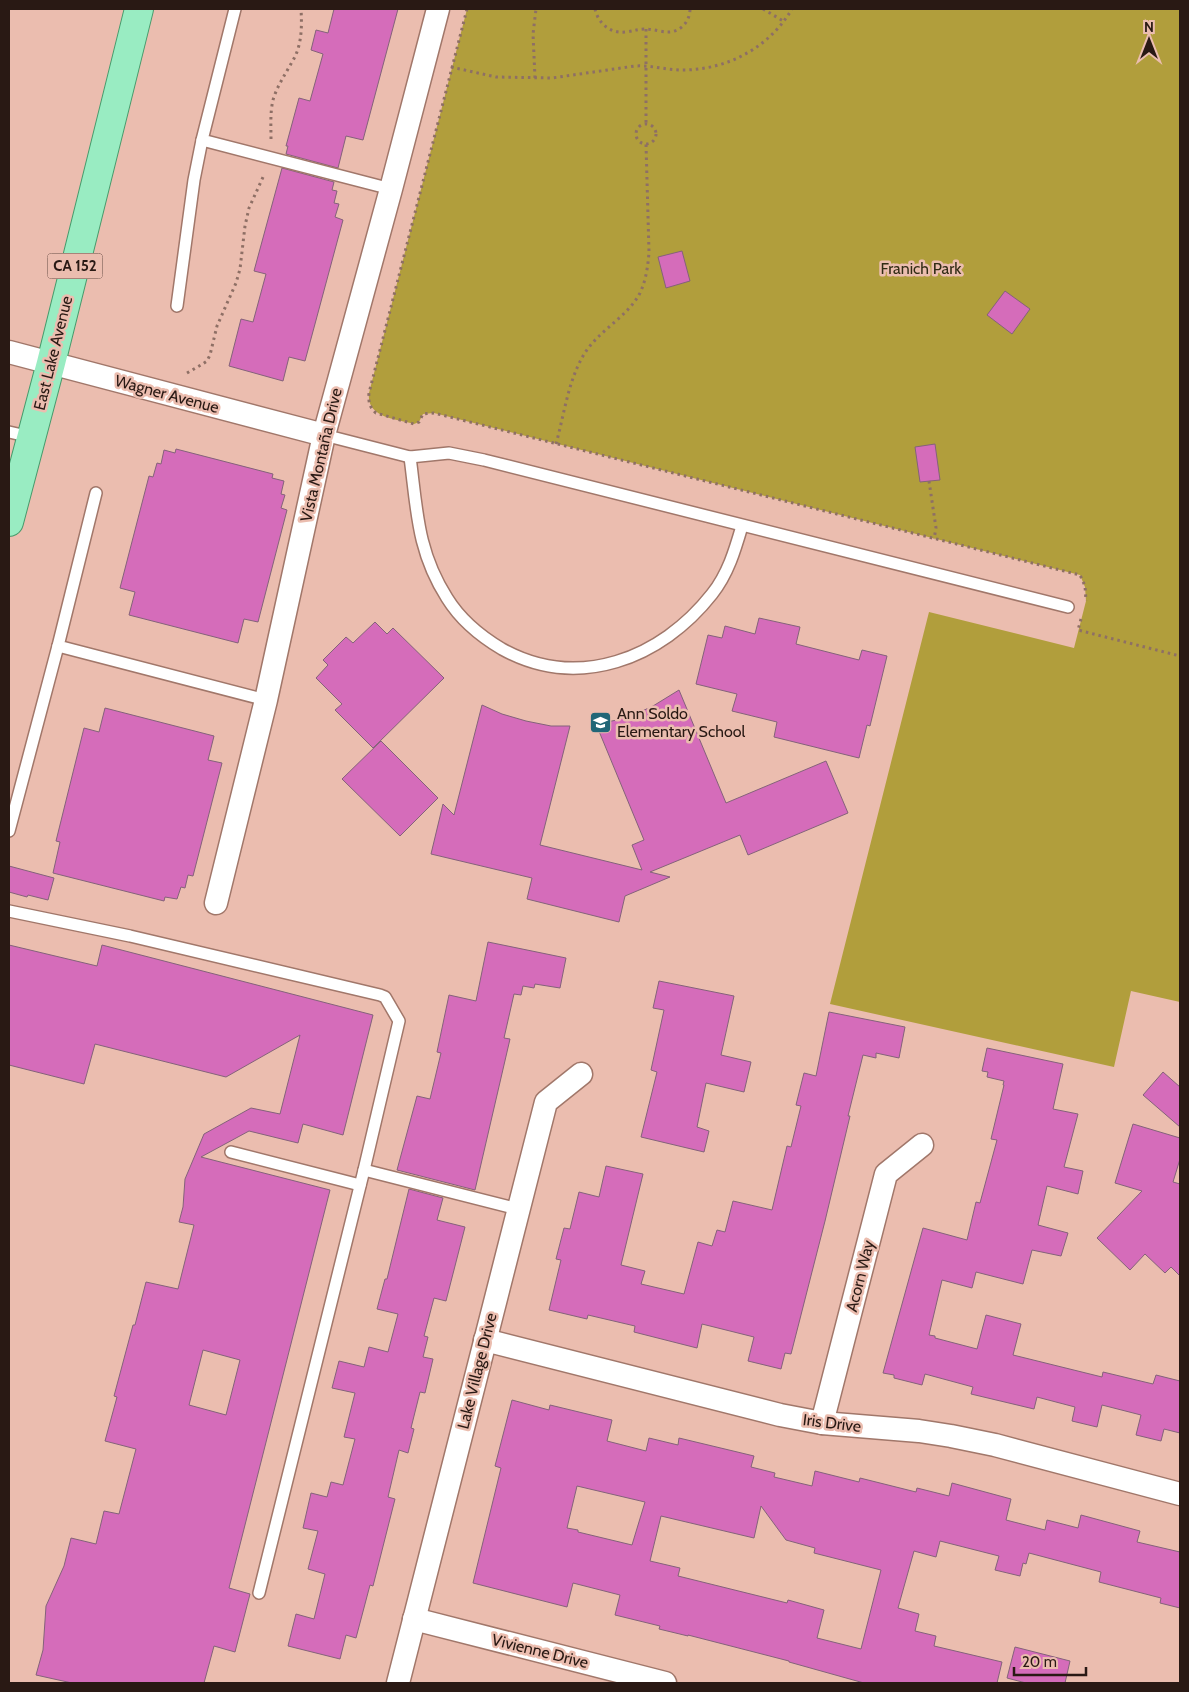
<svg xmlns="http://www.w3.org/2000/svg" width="1189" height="1692" viewBox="0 0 1189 1692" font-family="Cabin,sans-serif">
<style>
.green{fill:#b19e3c}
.building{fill:#d56cba;stroke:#84627a;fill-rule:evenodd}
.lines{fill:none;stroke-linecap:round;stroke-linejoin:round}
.service-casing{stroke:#a1776a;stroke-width:14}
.minor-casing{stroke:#a1776a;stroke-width:25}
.primary-casing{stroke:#469a6b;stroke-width:30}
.path{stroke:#8e6f65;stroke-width:3;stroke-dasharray:2.5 4;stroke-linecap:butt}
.service{stroke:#fff;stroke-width:11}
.minor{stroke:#fff;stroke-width:22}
.primary{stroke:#99ecc2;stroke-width:28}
.labels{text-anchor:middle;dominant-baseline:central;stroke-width:5;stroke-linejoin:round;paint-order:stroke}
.shield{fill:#ebbdaf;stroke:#634a42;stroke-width:1}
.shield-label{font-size:15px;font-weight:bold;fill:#291914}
.park-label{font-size:16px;fill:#302b14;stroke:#ebbdaf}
.street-label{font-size:16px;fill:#291914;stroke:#ebbdaf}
.poi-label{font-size:16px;fill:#291914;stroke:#ebbdaf;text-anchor:start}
</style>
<rect width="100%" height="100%" fill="#ebbdaf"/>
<path class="green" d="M467,9H1180V1002L1131,991L1114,1067L830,1004L929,612L1074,648L1086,601L1085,587L1080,575L434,413L423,414L419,422L414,424C396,419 366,418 369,393Z"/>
<g class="building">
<path d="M334,9H398L363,140L346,136L338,168L286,154L288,146H286L299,98L310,101L323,54L311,50L316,30L328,33Z"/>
<path d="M282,168L334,182L332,190L337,191L334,203L339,204L335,217L343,220L305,361L289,357L283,381L229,366L241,319L253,322L266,274L254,271Z"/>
<path d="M682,251L690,281L666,288L658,257Z"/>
<path d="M1005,291L1030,309L1012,334L987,315Z"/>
<path d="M935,444L940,480L920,482L915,447Z"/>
<path d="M176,449L273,474L272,478L284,481L281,494L285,495L281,508L287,510L258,622L244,619L238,643L129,615L135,592L120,588L149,476L153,477L157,463L161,464L164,450L175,453Z"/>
<path d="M759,618L800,627L796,644L859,660L862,650L887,656L870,726L867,725L859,758L774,737L777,722L732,711L737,694L696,684L708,635L722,638L725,626L755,634Z"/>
<path d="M375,622L387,634L393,628L444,678L373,748L335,710L342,704L316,678L328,665L323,660L346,637L353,643Z"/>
<path d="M679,690L726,803L826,761L848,813L748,855L740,835L650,872L670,877L625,896L619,922L527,899L532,878L431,854L443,804L454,815L482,705L502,714L526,721L551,726H570L540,845L642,870L632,845L644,840L596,724L617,720L640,712L653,706Z"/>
<path d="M105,708L214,736L208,760L222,763L193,876L188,875L185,888L181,887L177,899L165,897L164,901L53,873L60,842L56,841L84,728L99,732Z"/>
<path d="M381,741L438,798L400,836L342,779Z"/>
<path d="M9,866L54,878L48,900L28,895L27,897L9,892Z"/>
<path d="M488,942L566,958L560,988L535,984L534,988L523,986L521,995L514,994L504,1038L510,1039L475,1190L397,1170L417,1096L430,1099L441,1053L437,1052L449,995L476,1001Z"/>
<path d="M9,945L97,966L102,945L373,1015L343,1135L303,1124L298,1143L249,1131L201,1157L330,1190L229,1588L250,1594L235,1652L214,1646L204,1683H72L36,1675L43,1650L46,1606L64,1566L71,1538L96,1544L104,1511L119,1514L136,1449L105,1441L117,1397L114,1396L133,1325H135L146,1282L178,1289L194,1225L179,1222L183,1207L185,1179L204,1134L251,1108L280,1114L300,1035L226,1077L95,1044L84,1084L9,1065ZM203,1350L240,1360L226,1415L189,1405Z"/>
<path d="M659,981L734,996L721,1055L751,1062L744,1092L706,1083L697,1127L709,1131L704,1152L641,1137L657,1072L651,1070L664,1010L653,1008Z"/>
<path d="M829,1012L905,1027L899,1058L876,1053V1058L863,1055L848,1116H850L825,1221L791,1354L785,1353L781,1369L748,1361L754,1337L702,1324L697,1348L634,1332L635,1326L588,1315L587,1319L549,1310L561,1260L556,1259L564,1228L570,1229L579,1192L599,1197L606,1166L643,1174L621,1265L645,1271L641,1284L684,1294L698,1242L712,1246L717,1230L725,1232L733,1201L772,1210L787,1146L791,1147L801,1106L796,1105L804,1073L816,1076Z"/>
<path d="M987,1048L1063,1064L1053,1109L1078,1114L1064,1167L1083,1171L1078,1194L1047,1186L1038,1225L1068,1233L1061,1256L1032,1250L1023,1284L976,1272L972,1288L942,1280L929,1335L935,1336V1338L977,1349L986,1315L1021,1324L1013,1355L1102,1377L1103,1372L1153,1384L1156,1375L1180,1381V1433L1164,1429L1161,1441L1136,1435L1141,1415L1102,1405L1097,1427L1072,1421L1075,1407L1037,1397L1034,1409L971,1394L973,1387L925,1374L922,1385L894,1378V1375L883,1373L923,1228L967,1240L976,1202L980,1203L997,1140L991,1139L1004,1085H1003L1004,1081L987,1077L988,1072L982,1071Z"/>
<path d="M1163,1072L1180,1087V1127L1143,1095Z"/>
<path d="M1133,1124L1180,1138V1159L1173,1182L1180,1184V1276L1171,1267L1165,1273L1145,1254L1130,1270L1097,1238L1142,1191L1115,1183Z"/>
<path d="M409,1189L443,1198L437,1220L465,1227L446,1301L434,1298L424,1336L428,1337L423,1357L433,1359L425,1393L420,1392L411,1428L414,1429L408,1453L399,1450L388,1497L395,1499L373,1586L370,1585L356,1638L346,1635L340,1659L288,1646L296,1614L314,1619L325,1574L308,1569L318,1531L303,1528L311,1493L327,1497L331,1482L343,1485L355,1439L344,1437L355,1393L332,1388L339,1361L364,1367L369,1347L388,1352L398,1314L377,1309L385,1279H387Z"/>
<path d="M512,1400L549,1410L550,1405L612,1420L607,1441L646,1451L649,1438L678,1445L679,1438L754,1456L751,1467L775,1473L774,1477L812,1486L815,1471L859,1482L860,1478L916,1492L917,1488L949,1496L952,1483L1011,1499L1006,1520L1045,1530L1047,1520L1078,1528L1081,1515L1140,1531L1137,1542L1180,1552V1608L1160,1603L1161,1598L1099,1582L1101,1572L1029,1553L1026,1564L1023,1563L1020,1576L995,1570L999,1556L940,1541L936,1557L914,1551L898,1608L919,1614L915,1631L936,1636L934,1646L1002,1662L997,1683H864L789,1662V1661L688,1635V1636L659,1629L660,1626L615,1615L620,1595L573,1583L567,1607L473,1583L501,1468L495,1466ZM577,1486L645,1502L632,1545L578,1532V1530L567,1528ZM761,1506L786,1540L815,1548L814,1553L881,1570L861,1649L817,1638L824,1610L788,1600L787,1603L678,1576L680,1568L650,1561L661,1516L754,1538Z"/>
<path d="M1015,1647L1070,1661L1065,1683H1026L1007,1678Z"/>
</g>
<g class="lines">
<defs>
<g id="service">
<path d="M235,9L202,140L391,189"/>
<path d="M177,306L194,180L202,140"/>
<path d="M9,432L31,437"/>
<path d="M324,435L410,457L449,453L484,460L1068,607"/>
<path d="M410,457C417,510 417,551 447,598C460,619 480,636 502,649C578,691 661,659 712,594C728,574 735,550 742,526"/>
<path d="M96,493L58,646L266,700"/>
<path d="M9,831L58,646"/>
<path d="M9,911L130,936L380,995L385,997L399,1021L364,1170L259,1593"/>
<path d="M231,1152L360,1185"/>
<path d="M364,1170L518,1209"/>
</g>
<g id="minor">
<path d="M9,352L324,435"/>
<path d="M216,903L266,700L324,435L391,189L438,9"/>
<path d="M485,1340L780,1415L822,1423L919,1431L951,1436L995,1445L1180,1494"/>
<path d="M822,1423L886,1174L922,1145"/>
<path d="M414,1619L665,1683"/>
<path d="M398,1683L546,1102L581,1074"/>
</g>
<path id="primary" d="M9,522L51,363L139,9"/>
</defs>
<use href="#service" class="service-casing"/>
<use href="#minor" class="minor-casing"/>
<use href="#primary" class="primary-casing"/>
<g class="path">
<path d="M467,9L369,393C368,402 370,408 376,413L414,424L419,422L423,414L434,413L1080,575L1085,586L1086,601"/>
<path d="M595,9C598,23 610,34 626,32C633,31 638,29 645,29C653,29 661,32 668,32C681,32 690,21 690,9"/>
<path d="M763,9L785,22"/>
<path d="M646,29V124"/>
<path d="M451,67L496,77L552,78L635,66C651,65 666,70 682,70C727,70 769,48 792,9"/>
<path d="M535,78L533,34L536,9"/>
<circle cx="646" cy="134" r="10"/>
<path d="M271,139C271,126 270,113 273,100C277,86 285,75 292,62C302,46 302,27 301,9"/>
<path d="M187,373L201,365L207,361L210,355L217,326L236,283L240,269L245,226L249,208L264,175"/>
<path d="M556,444C564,415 568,382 583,356C597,331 627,318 640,293C646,280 648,266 649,252L646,144"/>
<path d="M929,481L936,528L934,539"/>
<path d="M1081,619L1078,630L1180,656"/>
</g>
<use href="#service" class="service"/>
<use href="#minor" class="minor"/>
<use href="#primary" class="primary"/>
</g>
<defs>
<symbol id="school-square" viewBox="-11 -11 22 22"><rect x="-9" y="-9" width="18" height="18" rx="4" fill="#216677" stroke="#ebbdaf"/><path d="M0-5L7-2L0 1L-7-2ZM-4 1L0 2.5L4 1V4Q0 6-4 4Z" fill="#fff"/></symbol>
</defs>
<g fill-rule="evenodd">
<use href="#school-square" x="588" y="710" width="25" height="25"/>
</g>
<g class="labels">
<rect class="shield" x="47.5" y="253.5" width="55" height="25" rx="4"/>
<g class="shield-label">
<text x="75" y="266">CA 152</text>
</g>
<g class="park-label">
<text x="921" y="268">Franich Park</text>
</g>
<g class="street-label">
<text transform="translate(53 353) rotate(-76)">East Lake Avenue</text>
<text transform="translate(167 394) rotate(15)">Wagner Avenue</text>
<text transform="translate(321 455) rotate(-77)">Vista Montaña Drive</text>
<text transform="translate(860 1276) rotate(-76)">Acorn Way</text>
<text transform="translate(477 1371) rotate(-76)">Lake Village Drive</text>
<text transform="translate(832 1423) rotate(7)">Iris Drive</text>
<text transform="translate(540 1651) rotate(14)">Vivienne Drive</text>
</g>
<g class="poi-label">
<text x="617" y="713">Ann Soldo<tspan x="617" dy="18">Elementary School</tspan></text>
</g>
</g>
<rect width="1189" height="1692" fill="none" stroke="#291914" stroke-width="20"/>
<g transform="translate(1149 40)" stroke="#ebbdaf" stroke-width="4" paint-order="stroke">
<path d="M0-4L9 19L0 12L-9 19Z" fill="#291914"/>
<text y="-8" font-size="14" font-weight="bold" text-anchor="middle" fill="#291914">N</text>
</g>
<path d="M1014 1667v8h72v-8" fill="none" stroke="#291914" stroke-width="2.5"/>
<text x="1022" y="1667" font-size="15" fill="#291914" stroke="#ebbdaf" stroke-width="4" paint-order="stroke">20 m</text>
</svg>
